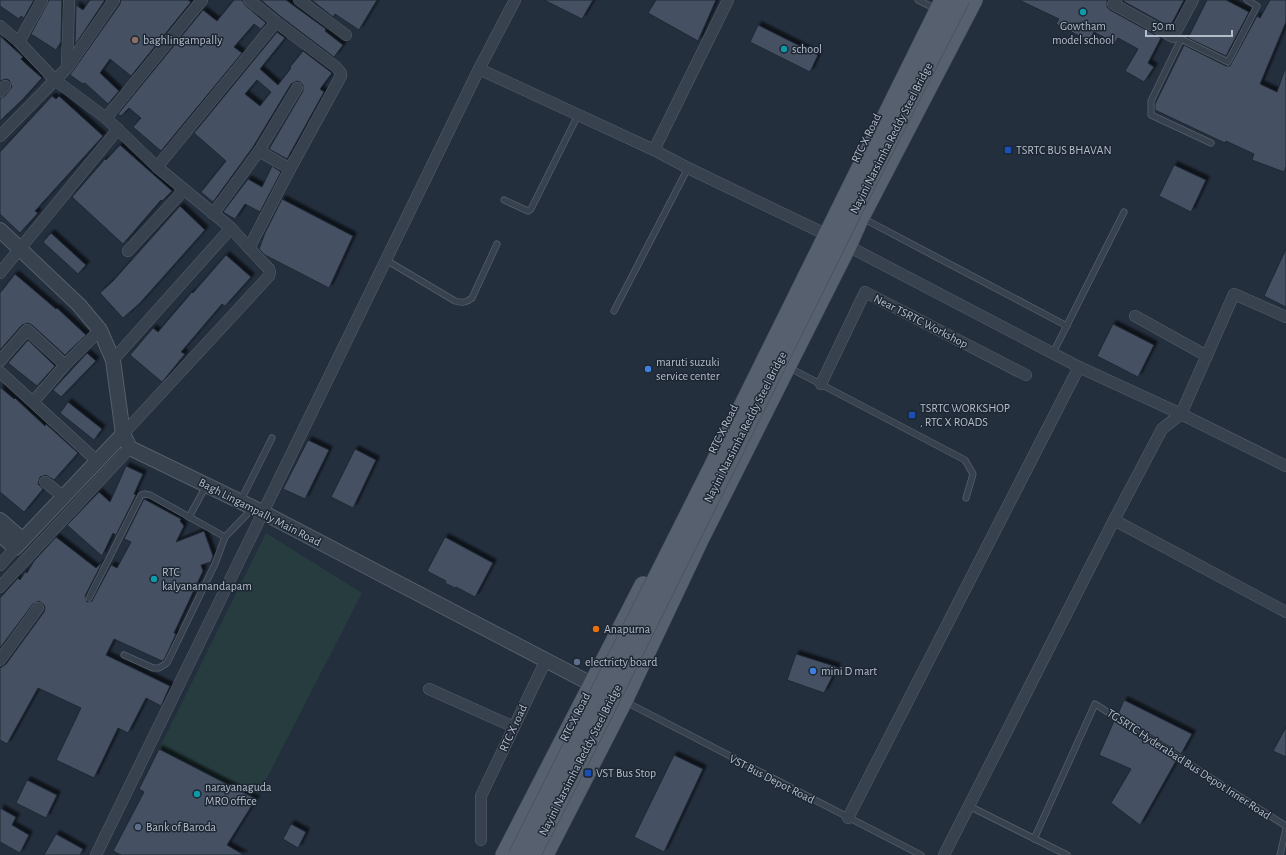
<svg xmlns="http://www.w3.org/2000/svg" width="1286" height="855" viewBox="0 0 1286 855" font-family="'Alegreya Sans',sans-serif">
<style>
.green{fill:#263c3f}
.building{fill:#455162;stroke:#1f2835;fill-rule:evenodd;filter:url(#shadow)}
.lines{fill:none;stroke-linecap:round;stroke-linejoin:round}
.service-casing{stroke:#565f6c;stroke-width:7}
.minor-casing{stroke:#565f6c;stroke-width:12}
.tertiary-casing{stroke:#565f6c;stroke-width:16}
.primary-casing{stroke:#414a57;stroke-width:18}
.service{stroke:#38414e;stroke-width:5.5}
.minor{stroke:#38414e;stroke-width:11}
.tertiary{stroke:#38414e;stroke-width:14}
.primary{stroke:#56606e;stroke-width:17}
.primary-bridge-casing{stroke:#414a57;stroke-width:18;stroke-linecap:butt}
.primary-bridge{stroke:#56606e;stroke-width:17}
.culture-dot{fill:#0f9aa8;stroke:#1d2633;stroke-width:1.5}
.education-dot{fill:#8d6e63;stroke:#1d2633;stroke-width:1.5}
.transit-dot{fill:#1a4fb4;stroke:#1d2633;stroke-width:1.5}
.shop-dot{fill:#3f7fe0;stroke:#1d2633;stroke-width:1.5}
.food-dot{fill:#e8710a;stroke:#1d2633;stroke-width:1.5}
.service-dot{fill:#5c6f8a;stroke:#1d2633;stroke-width:1.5}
.labels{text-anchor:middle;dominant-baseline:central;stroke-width:3;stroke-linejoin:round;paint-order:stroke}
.poi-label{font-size:12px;fill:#b4bcc9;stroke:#1d2633;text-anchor:start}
.street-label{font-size:12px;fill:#b4bcc9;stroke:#1d2633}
</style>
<defs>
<filter id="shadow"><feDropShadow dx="3.5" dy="-3.5" stdDeviation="1" flood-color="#0009"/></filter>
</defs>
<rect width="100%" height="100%" fill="#242f3e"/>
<path class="green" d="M266,533L362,593L256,799L159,749Z"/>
<g class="building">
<path d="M0,0H34L24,18L21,16L19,19L0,6Z"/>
<path d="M49,0H62L61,42L56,50L31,34Z"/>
<path d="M90,0H105L75,45L76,5L83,10Z"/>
<path d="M121,0H188L191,2L131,76L110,59L100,73L119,91L108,104L85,83L83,84L70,75L120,4Z"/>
<path d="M234,0H242L245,5L266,23L261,29L254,24L234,47L242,53L161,151L133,127L141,118L129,108L121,116L118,114L203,10L217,21Z"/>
<path d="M262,0H286L326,29L325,31L343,45L334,57L280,16L262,1Z"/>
<path d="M313,0H377L359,30L335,14L333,17L313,1Z"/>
<path d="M544,0H593L582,19Z"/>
<path d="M656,0H716L698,41L648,13Z"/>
<path d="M1019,0H1107V7L1110,10L1161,38L1148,63L1154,67L1144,82L1125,71L1138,49L1118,38L1115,43L1094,32L1089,41L1056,24L1059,19Z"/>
<path d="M1123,0H1184L1170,27L1123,1Z"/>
<path d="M1207,0H1226L1249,12L1226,56L1188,38Z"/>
<path d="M1270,0H1286V22L1260,84L1277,92L1285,69H1286V167L1284,172L1252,160L1254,154L1226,141L1225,143L1155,110V104L1184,45L1226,66H1230L1257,16L1260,18Z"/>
<path d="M758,25L818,55L810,72L750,42Z"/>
<path d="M277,32L285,38L260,69L278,85L291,68L290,67L303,51L332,73L320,89L324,92L287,159L269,149L303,91V85L300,82L297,81L291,84L253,147L213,202L201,192L226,161L194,133ZM257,80L271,92L260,106L245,94Z"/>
<path d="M0,36L23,57L21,59L25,63L42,78L22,100L0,121V99L5,96L12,87L9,80L6,79L0,81Z"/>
<path d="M52,96L56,99L59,96L103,136L35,211L38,213L20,233L0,214V152Z"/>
<path d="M120,145L172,191L162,201L161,200L123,244L72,197L105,159L106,160Z"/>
<path d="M1174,165L1206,180L1191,212L1159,196Z"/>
<path d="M272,166L281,172L260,212L245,204L235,219L223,212L248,179L262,187Z"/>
<path d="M282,199L353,236L329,288L265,255L259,249L265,233Z"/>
<path d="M180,206L205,230L140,303L123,318L100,293L113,281Z"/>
<path d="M51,233L86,265L78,274L43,242Z"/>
<path d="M1286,249V307L1264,296Z"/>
<path d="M226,255L251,277L225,306L222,304L181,352L185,354L162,382L130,355L153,328L158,332L192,292L193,293Z"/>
<path d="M15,274L56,309L57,308L86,335L65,355L32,325L28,323L22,325L0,350V293Z"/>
<path d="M1113,324L1154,345L1138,377L1097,356Z"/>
<path d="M28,340L55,366L37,386L8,363Z"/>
<path d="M87,353L96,361L61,397L53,390Z"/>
<path d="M0,387L14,399L15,398L45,426L46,424L78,453L54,480L46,475L40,477L38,484L43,489L24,512L0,492Z"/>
<path d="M68,402L102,429L94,440L60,413Z"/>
<path d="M308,440L329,450L305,499L283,489Z"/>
<path d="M355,449L376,460L353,508L331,497Z"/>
<path d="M126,466L143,474L134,494L136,495L116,535L113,533L102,556L67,525L99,492L110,502Z"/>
<path d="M144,499L181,519L180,521L184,526L176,542L204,531L213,556L211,562L201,565L203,571L174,633L176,634L164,660L162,661L114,639L106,655L170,686L161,706L146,698L128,733L118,728L94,778L56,760L81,708L38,688L7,744L0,740V668L6,664L44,612L45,608L44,605L39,601L33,604L0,648V598L18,578L20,580L25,572L27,573L34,561L56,537L96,568L103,561L85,596L87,602L92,601L111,565L117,568L131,542L124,539Z"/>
<path d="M445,537L493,563L475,597L456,587L455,588L445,583L446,581L427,571Z"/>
<path d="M796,654L837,667L824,693L787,680Z"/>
<path d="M1124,700L1192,734L1181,754L1118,714Z"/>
<path d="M1114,721L1176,761L1140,825L1111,803L1131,769L1099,755Z"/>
<path d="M1286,727V757L1273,751Z"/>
<path d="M159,749L256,799L227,845L244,855H121L113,851L144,792L139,789Z"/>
<path d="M674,755L703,769L664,852L634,837Z"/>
<path d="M27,780L57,795L46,818L16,803Z"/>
<path d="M0,808L16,817L12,825L29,835L20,853L0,842Z"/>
<path d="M291,824L306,832L298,848L283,839Z"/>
<path d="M56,834L83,849L80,855H44Z"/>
</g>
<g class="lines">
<defs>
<g id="service">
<path d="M918,0L932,7"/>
<path d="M1211,143L1151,115V101L1181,39L1228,62L1257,6L1247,0"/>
<path d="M504,200L528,211L531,209L578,115"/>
<path d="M862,219L870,222L1067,326"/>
<path d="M386,260L455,301C462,303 466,303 472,298L497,244"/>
<path d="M614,311L688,168"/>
<path d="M1053,353L1124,212"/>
<path d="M788,367L965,460L973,474L966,498"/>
<path d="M241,500L272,438"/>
<path d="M189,517L206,486"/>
<path d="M89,598L141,495L145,494L150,495L225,537L253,508"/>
<path d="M124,655L153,668H159L167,663L215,564L225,537"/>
<path d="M626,702L921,855"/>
<path d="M969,806L1067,855"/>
<path d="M1034,839L1095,704L1286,826"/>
<path d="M1280,855L1286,829"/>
</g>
<g id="minor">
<path d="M299,0L346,35"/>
<path d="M1116,0L1113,4L1173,37L1193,0"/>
<path d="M0,26L19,42L55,80L106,118L157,167L231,228L249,248"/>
<path d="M19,42L42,0"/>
<path d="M67,68L69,0"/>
<path d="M479,69L654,150L688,168L821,232L1079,367L1181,414L1286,466"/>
<path d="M0,92L5,86"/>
<path d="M106,118L202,0"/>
<path d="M0,136L67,68L114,0"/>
<path d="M654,150L728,0"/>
<path d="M157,167L276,22"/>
<path d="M290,169L259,151L297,88"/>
<path d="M213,214L259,151"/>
<path d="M128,251L184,190"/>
<path d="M0,273L118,129"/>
<path d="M1135,316L1207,356"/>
<path d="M113,360L231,228"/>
<path d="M0,361L27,330L65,365"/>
<path d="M0,372L97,461"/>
<path d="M821,384L865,292L1026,375"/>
<path d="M33,402L65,365L100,330"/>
<path d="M123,434L269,276L270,272L269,269L249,248L290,169L341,76V73L336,67L276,22L249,0"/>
<path d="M45,482L63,496"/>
<path d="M1114,520L1286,612"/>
<path d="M0,565L15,548"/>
<path d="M0,587L130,448"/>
<path d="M0,660L38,608"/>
<path d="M429,689L514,727"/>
<path d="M848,818L1079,367"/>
<path d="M481,840V796L546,660"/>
<path d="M96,855L479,69L515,0"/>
<path d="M944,855L1114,520L1162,429L1181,414L1234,294L1286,317"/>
</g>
<g id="tertiary">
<path d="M0,230L79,305L100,330L113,360L123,434L130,448L262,512L601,689"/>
<path d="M0,520L22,539"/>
<path d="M0,534L15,548L123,434"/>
</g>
<g id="primary">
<path d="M504,855L643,585"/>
<path d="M545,855L624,701L700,540L848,246L860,219L974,0"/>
</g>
</defs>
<use href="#service" class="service-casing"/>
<use href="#minor" class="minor-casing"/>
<use href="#tertiary" class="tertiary-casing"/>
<use href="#primary" class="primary-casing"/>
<use href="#service" class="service"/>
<use href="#minor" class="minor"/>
<use href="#tertiary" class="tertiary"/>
<use href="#primary" class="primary"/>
<defs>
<g id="primary-bridge">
<path d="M517,855L715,461L943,0"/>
<path d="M532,855L602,718L862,194L961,0"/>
</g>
</defs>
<use href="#primary-bridge" class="primary-bridge-casing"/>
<use href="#primary-bridge" class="primary-bridge"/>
</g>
<g class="culture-dot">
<circle cx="1083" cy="12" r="4"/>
<circle cx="784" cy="49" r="4"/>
<circle cx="154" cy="579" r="4"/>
<circle cx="197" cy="794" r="4"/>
</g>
<circle class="education-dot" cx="135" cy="40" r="4"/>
<g class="transit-dot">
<rect x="1004" y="146" width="8" height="8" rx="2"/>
<rect x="908" y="411" width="8" height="8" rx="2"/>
<rect x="584" y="769" width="8" height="8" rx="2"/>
</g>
<g class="shop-dot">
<circle cx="648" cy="369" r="4"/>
<circle cx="813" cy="671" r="4"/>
</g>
<circle class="food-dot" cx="596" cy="629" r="4"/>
<g class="service-dot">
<circle cx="577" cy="662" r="4"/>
<circle cx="138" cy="827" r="4"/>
</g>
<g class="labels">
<g class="poi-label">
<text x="1083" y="26" text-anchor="middle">Gowtham<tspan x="1083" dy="14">model school</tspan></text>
<text x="143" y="40">baghlingampally</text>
<text x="792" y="49">school</text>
<text x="1016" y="150">TSRTC BUS BHAVAN</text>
<text x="656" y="362">maruti suzuki<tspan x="656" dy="14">service center</tspan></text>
<text x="920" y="408">TSRTC WORKSHOP<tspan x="920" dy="14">, RTC X ROADS</tspan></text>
<text x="162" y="572">RTC<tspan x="162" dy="14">kalyanamandapam</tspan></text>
<text x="604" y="629">Anapurna</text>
<text x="585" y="662">electricty board</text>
<text x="821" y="671">mini D mart</text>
<text x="596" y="773">VST Bus Stop</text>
<text x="205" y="787">narayanaguda<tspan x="205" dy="14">MRO office</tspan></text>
<text x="146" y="827">Bank of Baroda</text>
</g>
<g class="street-label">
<text transform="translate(866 138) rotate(-64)">RTC X Road</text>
<text transform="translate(891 138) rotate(-63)">Nayini Narsimha Reddy Steel Bridge</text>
<text transform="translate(921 321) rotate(27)">Near TSRTC Workshop</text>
<text transform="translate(745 427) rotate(-63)">Nayini Narsimha Reddy Steel Bridge</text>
<text transform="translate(723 429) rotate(-64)">RTC X Road</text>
<text transform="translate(260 512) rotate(27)">Bagh Lingampally Main Road</text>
<text transform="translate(575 717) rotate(-63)">RTC X Road</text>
<text transform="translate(513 728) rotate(-65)">RTC X road</text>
<text transform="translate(580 760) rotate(-63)">Nayini Narsimha Reddy Steel Bridge</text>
<text transform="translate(1189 764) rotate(33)">TGSRTC Hyderabad Bus Depot Inner Road</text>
<text transform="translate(772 779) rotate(27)">VST Bus Depot Road</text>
</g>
</g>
<path d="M1146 30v6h86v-6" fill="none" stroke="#b4bcc9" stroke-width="2"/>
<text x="1152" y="30" font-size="12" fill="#b4bcc9" stroke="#1d2633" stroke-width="3" paint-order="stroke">50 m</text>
</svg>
